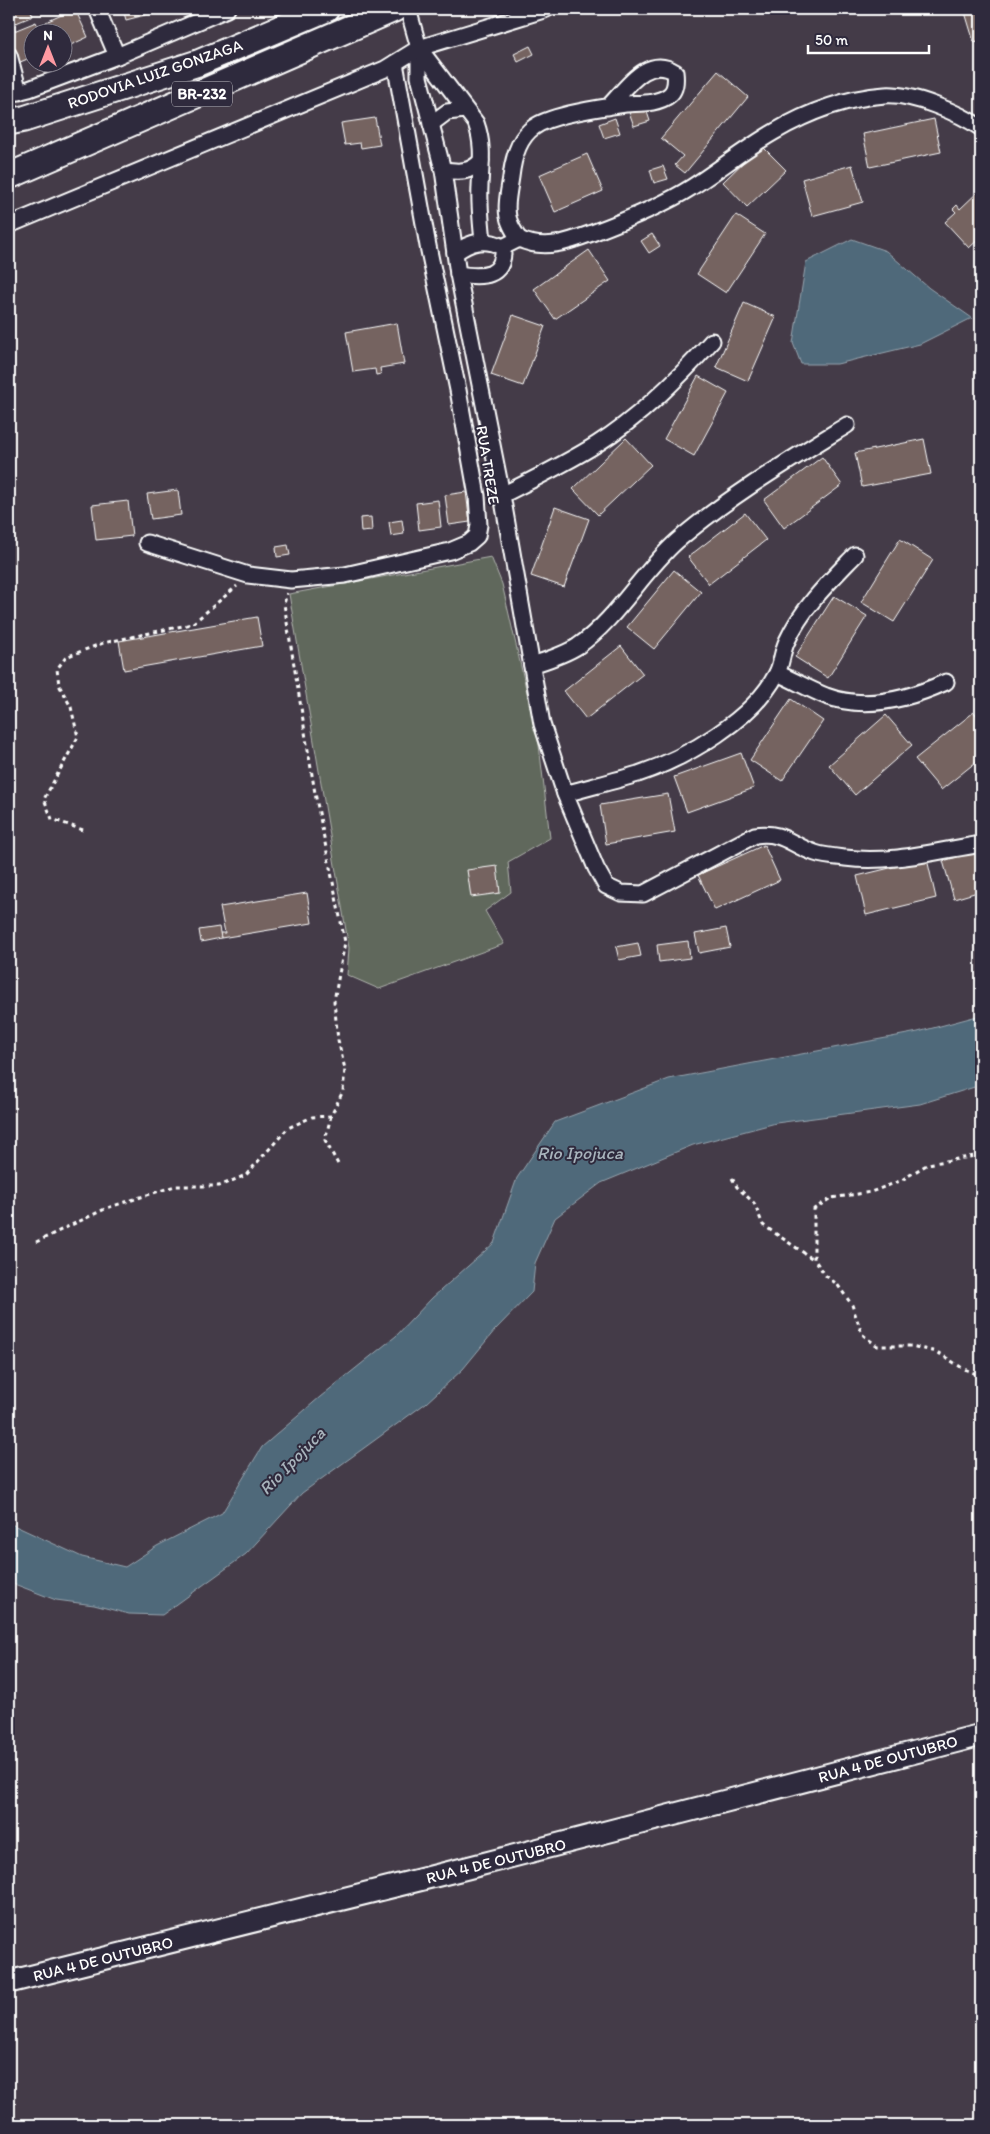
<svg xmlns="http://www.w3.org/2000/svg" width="990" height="2134" viewBox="0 0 990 2134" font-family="Itim,sans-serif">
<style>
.green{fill:#60685c;stroke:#b0b4ae}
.water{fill:#50697a;stroke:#96a5af}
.building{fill:#756461;stroke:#fff}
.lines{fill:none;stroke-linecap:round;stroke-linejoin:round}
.minor-casing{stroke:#fff;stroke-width:19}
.secondary-casing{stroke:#fff;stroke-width:25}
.trunk-casing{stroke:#fff;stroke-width:29}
.path{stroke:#fff;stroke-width:3;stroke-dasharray:4 4;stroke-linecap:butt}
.minor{stroke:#2f2a3d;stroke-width:15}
.secondary{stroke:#2f2a3d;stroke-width:21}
.trunk{stroke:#2f2a3d;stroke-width:25}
.labels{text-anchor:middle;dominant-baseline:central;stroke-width:4;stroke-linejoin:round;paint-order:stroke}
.shield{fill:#2f2a3d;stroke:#c1bfc5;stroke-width:1}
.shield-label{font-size:15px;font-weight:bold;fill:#fff}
.street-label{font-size:16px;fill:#fff;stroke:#2f2a3d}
.water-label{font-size:18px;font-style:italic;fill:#a8b4bc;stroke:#2f2a3d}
</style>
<rect width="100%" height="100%" fill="#443b48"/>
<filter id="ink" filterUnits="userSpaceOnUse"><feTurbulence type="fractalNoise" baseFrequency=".02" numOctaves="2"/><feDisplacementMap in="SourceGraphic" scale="10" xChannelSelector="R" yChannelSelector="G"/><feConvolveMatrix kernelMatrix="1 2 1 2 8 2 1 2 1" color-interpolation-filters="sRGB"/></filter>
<g filter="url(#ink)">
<path class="green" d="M491,557L502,584L539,745L550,838L508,862L511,892L485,911L504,944L379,989L347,975L349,948L289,594Z"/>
<g class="water">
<path d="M852,239L886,251L929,288L972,318L920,344L837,364H801L793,343L806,262Z"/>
<path d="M981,1015V1085L920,1104L776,1123L693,1145L601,1183L555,1218L535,1263L532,1292L495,1330L463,1369L426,1403L302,1493L246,1554L162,1615L129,1614L94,1605L56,1600L9,1582V1523L82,1557L125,1567L157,1546L222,1513L262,1447L320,1397L396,1336L432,1298L494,1243L517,1178L555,1122L669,1079L918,1032Z"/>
</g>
<g class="building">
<path d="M9,9H30L33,16L9,26Z"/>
<path d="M75,9L88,37L62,49V32H51L46,22Z"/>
<path d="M123,9H152L153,13L126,20Z"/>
<path d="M964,9H981V40L974,42Z"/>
<path d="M36,22L40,32H32V57L18,63L9,43V33Z"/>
<path d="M530,46L534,54L518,62L514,54Z"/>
<path d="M718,71L748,97L685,173L675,165L683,156L661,138Z"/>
<path d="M645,106L650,121L634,126L629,112Z"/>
<path d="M375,118L380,145L361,148L360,143L345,145L341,123Z"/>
<path d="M615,118L620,133L604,138L599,124Z"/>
<path d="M934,119L941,152L870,167L863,134Z"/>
<path d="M761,145L786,170L747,207L723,182Z"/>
<path d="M587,154L603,191L555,212L539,175Z"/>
<path d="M852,165L863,202L812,216L802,179Z"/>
<path d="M663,166L668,179L654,183L650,170Z"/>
<path d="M981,189V237L969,248L945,222L956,212L953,209L957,205L960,209Z"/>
<path d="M736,215L765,234L726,293L697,274Z"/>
<path d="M652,234L660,246L649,253L641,241Z"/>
<path d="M589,250L610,281L555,319L534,289Z"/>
<path d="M744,303L776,317L748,381L716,367Z"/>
<path d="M513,315L545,326L523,386L491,375Z"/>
<path d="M397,323L404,364L380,368L381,374L376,375L375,369L353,372L346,332Z"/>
<path d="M698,376L728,393L694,456L664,439Z"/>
<path d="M626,438L651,465L598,515L573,489Z"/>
<path d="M924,439L931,474L862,487L855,453Z"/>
<path d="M822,457L842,485L784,528L764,500Z"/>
<path d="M178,490L181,515L151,519L147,494Z"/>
<path d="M466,492L470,522L449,525L445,495Z"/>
<path d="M438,500L441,527L419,530L416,503Z"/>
<path d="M128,501L132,536L96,540L92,505Z"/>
<path d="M555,507L589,519L564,587L531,576Z"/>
<path d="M745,513L766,540L709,584L688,557Z"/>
<path d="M371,517L372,531L361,532L360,518Z"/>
<path d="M402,520L404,534L391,536L389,522Z"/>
<path d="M900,539L933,560L894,622L861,602Z"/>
<path d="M288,545L290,555L277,557L276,547Z"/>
<path d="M674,570L701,592L654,649L627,627Z"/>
<path d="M834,596L867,616L828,678L795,657Z"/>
<path d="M257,617L262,646L124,670L119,641Z"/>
<path d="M621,646L643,674L586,719L564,691Z"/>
<path d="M791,699L823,721L782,781L750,760Z"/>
<path d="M974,712L981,721V758L941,790L915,759Z"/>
<path d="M886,715L912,745L855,795L829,765Z"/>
<path d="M741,753L754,788L687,812L674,777Z"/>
<path d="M668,794L675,832L606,844L600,805Z"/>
<path d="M764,845L780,880L715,910L698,875Z"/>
<path d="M981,850V891L954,899L943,861Z"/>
<path d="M927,859L936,898L866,915L857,876Z"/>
<path d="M497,866L500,893L471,897L467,870Z"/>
<path d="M307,893L312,923L221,938L220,933H225L220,907Z"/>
<path d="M219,927L221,938L201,942L199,930Z"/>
<path d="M726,928L730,947L699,953L695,934Z"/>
<path d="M688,941L690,958L659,962L657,945Z"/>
<path d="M638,943L641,956L619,960L616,947Z"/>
</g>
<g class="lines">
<defs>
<g id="minor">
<path d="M97,9L117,56"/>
<path d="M408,9L419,48V77L443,170L458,274L502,495L542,724L565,794C590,787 614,781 638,774C686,758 754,719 777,673C782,663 782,651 787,641C802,608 830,581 855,555"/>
<path d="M419,48L476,123C484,145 481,163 480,186C479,204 481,222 483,241"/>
<path d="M9,55L19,92"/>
<path d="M9,94L29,89L117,56L227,9"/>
<path d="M431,124L447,112L465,110"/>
<path d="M443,170C459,172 470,173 481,161"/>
<path d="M9,225L385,69L419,48L547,9"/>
<path d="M519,239C516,234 512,229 510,223C504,210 509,191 511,177C513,159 518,138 534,127C552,114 605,107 627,104C640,103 657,104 668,96C676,91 676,80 675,72C647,54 626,89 608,107"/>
<path d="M455,253C471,241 485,238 503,247L519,239C544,251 568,242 592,233C624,221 664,205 692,187C720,169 746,148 774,132C808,112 846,98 885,95C911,93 960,113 981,128"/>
<path d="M458,274C482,278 505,278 503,247"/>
<path d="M502,495C534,479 567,463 597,444C641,416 678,379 712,341"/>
<path d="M147,543L248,575L291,580L345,575L450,551L469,543L477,536L479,525L477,496L458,390L428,246L395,63"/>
<path d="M532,665C547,660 564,655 578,646C617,619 641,573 677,541C728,497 790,460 847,425"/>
<path d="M777,673C793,680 809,689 826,696C866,711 909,699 946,682"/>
<path d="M565,794L596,868L606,886L621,893L643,894L755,835C784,831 790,845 815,853C824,856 836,857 845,858C891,864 937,851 981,844"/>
</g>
<path id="secondary" d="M9,1982L467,1868L981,1735"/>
<g id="trunk">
<path d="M9,122L24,119L198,63L326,9"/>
<path d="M9,176L394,9"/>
</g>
</defs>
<use href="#minor" class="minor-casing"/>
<use href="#secondary" class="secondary-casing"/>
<use href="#trunk" class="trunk-casing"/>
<g class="path">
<path d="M83,830L52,819L44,799L78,737L71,707L59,685L57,669L66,657L103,643L192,624L237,586"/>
<path d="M331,1116L325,1140L339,1166"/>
<path d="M981,1155L928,1164L900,1181L871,1192L831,1198L814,1209V1259L826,1276L837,1284L852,1305L862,1334L877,1346H911L937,1352L964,1369L981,1376"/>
<path d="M732,1178L737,1187L754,1203L763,1225L813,1259"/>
<path d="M36,1242L107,1208L175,1186H219L246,1175L288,1128L312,1117L331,1116L343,1091L345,1069L338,1040L334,1001L345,942L315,793L284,604L287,593"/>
</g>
<use href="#minor" class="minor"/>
<use href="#secondary" class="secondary"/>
<use href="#trunk" class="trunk"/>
</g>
</g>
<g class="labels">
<rect class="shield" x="172" y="81.5" width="60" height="25" rx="4"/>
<g class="shield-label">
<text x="202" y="94">BR-232</text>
</g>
<g class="street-label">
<text transform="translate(155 74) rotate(-19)">RODOVIA LUIZ GONZAGA</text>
<text transform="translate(488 465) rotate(81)">RUA TREZE</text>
<text transform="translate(888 1759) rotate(-15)">RUA 4 DE OUTUBRO</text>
<text transform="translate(496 1861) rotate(-14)">RUA 4 DE OUTUBRO</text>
<text transform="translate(103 1959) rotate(-14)">RUA 4 DE OUTUBRO</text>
</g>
<g class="water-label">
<text x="580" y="1153">Rio Ipojuca</text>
<text transform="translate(292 1461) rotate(-46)">Rio Ipojuca</text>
</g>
</g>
<rect width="990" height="2134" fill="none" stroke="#2f2a3d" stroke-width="30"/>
<rect x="15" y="15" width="960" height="2104" fill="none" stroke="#fff" stroke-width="2" filter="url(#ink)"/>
<g transform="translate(48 48)"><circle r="24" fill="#2f2a3d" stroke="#827f8b"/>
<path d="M0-4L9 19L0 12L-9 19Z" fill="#ff9aa2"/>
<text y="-8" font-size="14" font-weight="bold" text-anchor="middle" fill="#ffffff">N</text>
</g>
<path d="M808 45v8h121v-8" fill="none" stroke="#ffffff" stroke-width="2.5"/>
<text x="815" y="45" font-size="15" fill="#ffffff" stroke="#2f2a3d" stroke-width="4" paint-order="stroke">50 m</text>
</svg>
